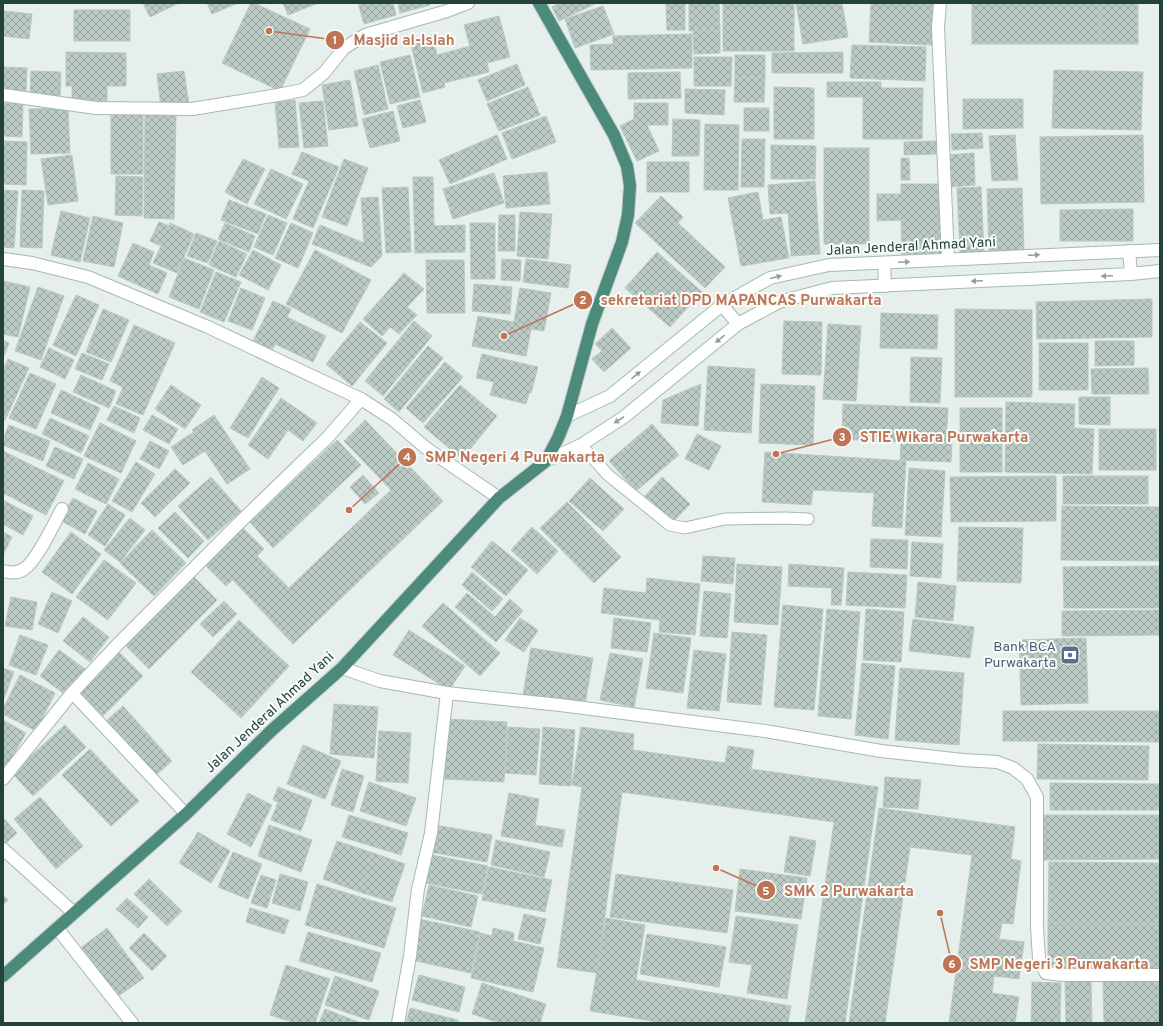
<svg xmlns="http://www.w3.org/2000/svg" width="1163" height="1026" viewBox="0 0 1163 1026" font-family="Overpass,sans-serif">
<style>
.building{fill:url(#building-cross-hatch);stroke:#b8c9c2}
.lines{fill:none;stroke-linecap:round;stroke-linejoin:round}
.service-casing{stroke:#a8b8b2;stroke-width:13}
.minor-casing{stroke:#a8b8b2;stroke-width:14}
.secondary-casing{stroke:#a4bbb3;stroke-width:14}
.trunk-casing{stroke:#c2cac8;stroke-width:14}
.service{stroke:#fff;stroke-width:11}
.minor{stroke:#fff;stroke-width:12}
.secondary{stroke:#fff;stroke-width:12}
.trunk{stroke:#4c8a7c;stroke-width:12}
.oneway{fill:#92a09c}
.labels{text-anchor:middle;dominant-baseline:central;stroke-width:4;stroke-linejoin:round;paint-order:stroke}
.street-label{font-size:14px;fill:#24423a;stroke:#f7fbf9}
.service-label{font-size:14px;fill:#4e5e75;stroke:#f7fbf9;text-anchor:end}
.leader{fill:none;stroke:#c07456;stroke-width:1.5}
.callout-dot{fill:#c07456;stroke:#f7fbf9;stroke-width:1.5}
.mark-label{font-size:12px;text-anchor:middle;font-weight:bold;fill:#fff}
.callout-label{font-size:15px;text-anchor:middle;font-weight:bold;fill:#c07456;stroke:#f7fbf9;stroke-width:4;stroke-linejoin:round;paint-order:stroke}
</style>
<defs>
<pattern id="building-cross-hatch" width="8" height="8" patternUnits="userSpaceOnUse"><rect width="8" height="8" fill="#bbcac4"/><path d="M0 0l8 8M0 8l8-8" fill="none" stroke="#98a6a0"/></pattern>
</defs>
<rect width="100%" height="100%" fill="#e6efeb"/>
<g class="building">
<path d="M143,3H179L150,17Z"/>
<path d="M207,3H238L212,14Z"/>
<path d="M251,3H254L310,29L280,91L222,63Z"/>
<path d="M283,3H318L288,15Z"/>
<path d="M358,3H393L396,15L364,24Z"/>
<path d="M398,3H429L430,5L400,13Z"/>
<path d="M561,3H597L559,21L552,7Z"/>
<path d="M666,3H685V30H667Z"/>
<path d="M689,3H719L720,31H689Z"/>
<rect x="723" y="3" width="71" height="48"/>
<path d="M796,3H842L848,37L803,44Z"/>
<path d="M871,3L934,4L932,45L869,42Z"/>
<rect x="972" y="3" width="129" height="41"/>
<rect x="1101" y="3" width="37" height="41"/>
<path d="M603,6L614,34L575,48L565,19Z"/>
<rect x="74" y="10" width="56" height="31"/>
<path d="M3,11L32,14L29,39L3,36Z"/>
<path d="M499,16L510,57L487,63L489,72L444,83L445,87L423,93L410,41L432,35L437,55L470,46L464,25Z"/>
<path d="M693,31H720V53L694,54Z"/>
<path d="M692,34V68L591,70L590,45L613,44V36Z"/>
<path d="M852,45L926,47L925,81L850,78Z"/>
<path d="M66,52L126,53V86H107V101H72V86H66Z"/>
<path d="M843,52V73H772V53Z"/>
<path d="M410,55L420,97L390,104L380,62Z"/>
<rect x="735" y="55" width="30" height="23"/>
<path d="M694,57H732L731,86H694Z"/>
<path d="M517,64L525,85L487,101L478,80Z"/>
<path d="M378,65L388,109L364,115L354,71Z"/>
<path d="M3,67L27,68L26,91L3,90Z"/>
<path d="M1054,70L1143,72L1141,130L1052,128Z"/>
<path d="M31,71L61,72L60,97L30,96Z"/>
<path d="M184,71L189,105L161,108L157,74Z"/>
<path d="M680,72L681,98L628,99V73Z"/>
<path d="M735,78H765L764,102H734Z"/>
<path d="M350,80L358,126L329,130L322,85Z"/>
<path d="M827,82H881V88H923L922,139H863V97H827Z"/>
<path d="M528,87L540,115L499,131L487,104Z"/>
<path d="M774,87L814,88V139H774Z"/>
<path d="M685,89L725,90L724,115L685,113Z"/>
<path d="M963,99H1023V128L963,129Z"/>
<path d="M295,100L299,147L279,148L275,102Z"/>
<path d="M420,100L426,122L403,128L397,106Z"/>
<path d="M323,101L328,146L304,148L299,103Z"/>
<path d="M3,103L23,104L22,137L3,136Z"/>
<path d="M634,103H668V125H647L659,151L637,161L620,126L634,119Z"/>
<path d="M68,108L70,153L31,154L29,109Z"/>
<rect x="744" y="108" width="25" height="23"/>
<path d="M393,111L400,141L370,148L362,119Z"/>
<rect x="111" y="113" width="32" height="61"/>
<path d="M145,114H176L174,219L144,218Z"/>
<path d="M546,116L556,142L512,159L502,133Z"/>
<path d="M673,119L700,120L699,156H672Z"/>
<path d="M705,124L739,125L738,190H704Z"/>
<path d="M982,133L983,148L952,150L951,134Z"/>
<path d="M497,135L507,159L450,184L439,160Z"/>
<path d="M1015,135L1018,180L992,181L989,136Z"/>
<path d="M1143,135L1144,202L1041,204L1040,137Z"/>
<path d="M742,139H765L764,187H741Z"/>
<path d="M3,141L27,142L26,185L3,184Z"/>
<path d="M936,141V154L904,155V142Z"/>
<path d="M771,145L816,146L815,179H771Z"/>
<rect x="824" y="148" width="45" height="96"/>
<path d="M302,152L339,167L313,228L293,219L309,181L292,174Z"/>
<path d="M974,153L975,185L949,187L947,155Z"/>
<path d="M72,155L78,201L48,205L41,159Z"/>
<path d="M901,158H909L910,180H901Z"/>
<path d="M243,159L265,169L247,204L225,192Z"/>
<path d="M344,159L368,168L347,226L322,217Z"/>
<rect x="647" y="162" width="42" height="30"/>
<path d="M271,169L303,184L286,219L254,204Z"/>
<path d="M547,172L550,204L506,208L503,176Z"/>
<path d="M494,173L504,203L453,219L443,189Z"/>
<path d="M116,176L143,177L142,216L115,215Z"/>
<path d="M413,177H433L434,226L465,225V252L415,253Z"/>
<path d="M815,181L820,254L791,256L788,213L770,214L768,185Z"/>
<path d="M901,184H943L944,254L902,255L901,220L877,221V194H901Z"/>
<path d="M408,187L411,252L386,253L382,188Z"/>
<path d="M981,187L984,252L960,253L957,188Z"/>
<path d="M1022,188L1024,251L989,252L987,189Z"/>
<path d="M3,190L18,191L14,248L3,247Z"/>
<path d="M22,190L44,191L42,248L20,247Z"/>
<path d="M758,192L763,220L781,217L789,258L741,266L728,198Z"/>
<path d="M661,196L683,217L678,223L725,267L705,288L635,223Z"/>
<path d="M378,197L382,256L371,267L312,244L320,225L364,243L361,198Z"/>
<path d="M229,200L266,214L258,234L221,220Z"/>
<path d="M1133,209V241H1060V210Z"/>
<path d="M61,211L90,218L80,262L51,255Z"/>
<path d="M520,212L552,214L548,259L517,256Z"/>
<path d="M268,215L287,223L273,255L254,247Z"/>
<path d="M499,215H515V251H498Z"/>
<path d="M93,216L123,223L114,267L83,261Z"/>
<path d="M159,222L169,226L170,223L194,234L177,273L153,263L161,246L150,241Z"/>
<path d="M225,223L255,236L249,252L218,239Z"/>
<path d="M291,223L313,233L298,268L275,258Z"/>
<path d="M470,223H495V279H471Z"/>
<path d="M196,233L217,241L208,263L187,256Z"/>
<path d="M219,241L247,254L236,277L209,265Z"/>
<path d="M133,243L154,252L149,265L167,273L158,294L118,276Z"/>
<path d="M253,250L281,265L268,290L239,275Z"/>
<path d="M315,250L371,280L342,333L286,304Z"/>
<path d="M657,252L702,292L670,327L625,288Z"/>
<path d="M184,258L214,270L199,309L169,297Z"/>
<path d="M502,259L521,260L520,281L501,280Z"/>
<path d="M526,259L571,265L568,288L523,282Z"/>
<path d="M426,260H464L465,313H427Z"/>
<path d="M216,272L241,282L224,322L200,312Z"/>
<path d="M404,273L424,289L407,307L417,315L399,334L390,327L382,336L363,319Z"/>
<path d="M3,281L30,287L18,337L3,334Z"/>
<path d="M474,284L512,287L510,314L472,311Z"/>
<path d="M38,287L64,296L41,360L15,351Z"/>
<path d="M241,288L265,298L252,330L228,321Z"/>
<path d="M520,288L551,293L544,331L531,329L526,356L472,346L478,316L514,322Z"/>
<path d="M76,295L99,305L76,356L53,345Z"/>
<path d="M1152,299V337L1037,339L1036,302Z"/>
<path d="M273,301L291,309L287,317L326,336L313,362L275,344L270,354L251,345Z"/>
<path d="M103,309L129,320L111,362L86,352Z"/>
<path d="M955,309L1032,310V397H955Z"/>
<path d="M881,313L938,315L937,349L880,348Z"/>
<path d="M414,321L432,336L383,396L365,381Z"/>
<path d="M784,321L822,322L821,375L782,374Z"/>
<path d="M360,322L387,343L352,386L326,364Z"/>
<path d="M828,324L861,326L856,401L823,399Z"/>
<path d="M134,325L175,343L143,415L116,404L123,387L110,381Z"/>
<path d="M612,328L631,348L604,372L592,359L602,351L595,344Z"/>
<path d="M3,340L9,343L3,359Z"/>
<path d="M1095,341H1134V365L1095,366Z"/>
<rect x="1039" y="343" width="49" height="47"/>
<path d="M428,346L443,358L399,412L384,399Z"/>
<path d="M49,348L74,360L65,379L40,367Z"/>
<path d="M82,353L109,364L102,380L75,369Z"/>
<path d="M482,354L538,367L531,393H529L526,404L490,395L494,382L476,378Z"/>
<path d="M911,357L942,358L940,403L910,402Z"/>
<path d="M8,359L29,368L5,420H3V370Z"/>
<path d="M445,362L463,377L423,423L406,408Z"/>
<path d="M708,366L755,369L751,433L704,430Z"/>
<path d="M1148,368L1149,394H1092L1091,369Z"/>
<path d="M30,373L56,384L36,429L9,418Z"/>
<path d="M81,375L116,391L109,408L73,392Z"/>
<path d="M262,377L279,388L248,438L230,428Z"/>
<path d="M701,384L698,426L661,423L663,400Z"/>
<path d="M761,384L815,386L813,445L759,443Z"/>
<path d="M171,385L201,405L185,429L155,409Z"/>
<path d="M460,385L497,416L462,459L424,427Z"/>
<path d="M61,390L100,408L90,430L51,413Z"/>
<path d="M1079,397H1110V425L1079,424Z"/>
<path d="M281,398L317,423L303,441L288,430L268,459L248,445Z"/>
<path d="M1006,402L1075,404L1074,428L1094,429L1092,474L1005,472Z"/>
<path d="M843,404L948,408L946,443H952L951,462L900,460L901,442L842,439Z"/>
<path d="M114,406L140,418L134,433L107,420Z"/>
<rect x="960" y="408" width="42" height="64"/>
<path d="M152,415L178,429L169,444L143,430Z"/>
<path d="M214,415L250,469L227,484L205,451L183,465L171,447L194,432L192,430Z"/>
<path d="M50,418L89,436L81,453L42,434Z"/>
<path d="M365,420L443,501L293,644L233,580L226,586L205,565L243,528L264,549L257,556L289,588L391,490L344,441Z"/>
<path d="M100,423L136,441L121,473L84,456Z"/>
<path d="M652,424L679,455L636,491L609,461Z"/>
<path d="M9,425L50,441L43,461L3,445V439Z"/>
<rect x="1099" y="429" width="57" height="41"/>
<path d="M697,434L721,446L709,470L685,459Z"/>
<path d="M337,440L361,465L273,548L250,522Z"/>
<path d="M150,441L169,451L159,469L140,459Z"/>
<path d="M55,447L83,459L74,479L46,466Z"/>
<path d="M3,451L64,481L46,515L3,493Z"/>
<path d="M765,452L906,461L902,528L872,526L874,493L813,490L811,505L762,502Z"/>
<path d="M136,462L155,474L132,512L112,501Z"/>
<path d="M88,463L119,479L106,504L75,489Z"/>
<path d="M909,468L945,471L941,537L905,535Z"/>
<path d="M175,469L190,483L155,517L141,503Z"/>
<path d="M363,475L379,493L365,504L350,487Z"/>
<path d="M1056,476V521L951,522L950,477Z"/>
<rect x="1063" y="476" width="85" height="28"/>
<path d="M211,477L241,511L208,540L178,506Z"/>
<path d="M662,477L690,504L672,523L644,497Z"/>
<path d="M590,478L624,509L603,531L569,501Z"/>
<path d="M73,498L97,511L85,534L60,520Z"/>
<path d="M3,500L33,516L23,535L3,524Z"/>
<path d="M567,502L621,557L594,583L540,528Z"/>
<path d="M108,504L125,515L105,546L88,535Z"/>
<path d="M1062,506L1160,507V561L1061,560Z"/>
<path d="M175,512L204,541L188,558L158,528Z"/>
<path d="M130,518L145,530L120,562L104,550Z"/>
<path d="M532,527L558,551L537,574L511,550Z"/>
<path d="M959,527L1023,528L1021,583L957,581Z"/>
<path d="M152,530L186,563L154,596L120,563Z"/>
<path d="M3,532L12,537L3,555Z"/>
<path d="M71,532L101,554L72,594L42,572Z"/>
<path d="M871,539L908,540L907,569L870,567Z"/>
<path d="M492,541L528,570L506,596L471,567Z"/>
<path d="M912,542L943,544L941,578L910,576Z"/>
<path d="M703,556L735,558L733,584L701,581Z"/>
<path d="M104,560L136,583L108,620L76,597Z"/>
<path d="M737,564L782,567L778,625L734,622Z"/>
<path d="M789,564L844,568L841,605H831L832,588L788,586Z"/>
<path d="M1160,566V608H1064L1063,567Z"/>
<path d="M472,572L503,599L492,611L462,585Z"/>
<path d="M848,572L907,575L905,608L846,605Z"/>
<path d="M193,576L217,600L149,669L125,645Z"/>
<path d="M647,578L700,584L695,635L659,632L660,620L601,613L604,588L646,593Z"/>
<path d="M918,582L956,586L953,621L915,617Z"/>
<path d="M704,591L731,594L727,638L700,636Z"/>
<path d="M52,592L72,601L58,633L38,624Z"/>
<path d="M467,593L495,617L510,599L523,611L496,642L455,607Z"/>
<path d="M11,597L37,602L32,630L5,626Z"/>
<path d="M224,601L237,614L213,637L200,624Z"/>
<path d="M443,603L500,653L480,676L422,626Z"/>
<path d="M783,605L823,609L814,710L774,707Z"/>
<path d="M827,609L860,612L851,719L818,716Z"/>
<path d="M866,609L904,612L901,662L863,660Z"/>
<path d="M1160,610V635L1062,636V611Z"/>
<path d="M83,617L109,637L90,662L63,641Z"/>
<path d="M520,618L538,630L524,652L505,640Z"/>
<path d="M614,618L651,623L647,652L611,648Z"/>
<path d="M913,619L974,627L970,658L909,651Z"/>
<path d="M239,620L289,666L241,718L191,672Z"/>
<path d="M409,630L465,666L449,690L393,655Z"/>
<path d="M732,632L767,635L761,705L727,702Z"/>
<path d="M654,633L691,638L683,693L646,688Z"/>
<path d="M20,635L48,645L36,675L9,665Z"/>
<path d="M1086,638L1088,703L1021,705L1019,640Z"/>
<path d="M531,648L593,658L585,704L523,695Z"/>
<path d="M59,650L85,669L66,695L40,676Z"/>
<path d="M694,650L726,654L719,711L687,708Z"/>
<path d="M119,652L143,676L103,716L79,692Z"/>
<path d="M610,653L643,659L634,707L600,700Z"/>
<path d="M862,663L895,666L888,739L855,735Z"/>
<path d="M3,668L14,672L3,701Z"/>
<path d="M900,668L964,673L959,745L895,740Z"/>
<path d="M20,675L55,693L36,731L3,714V709Z"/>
<path d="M334,704L378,707L374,758L330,754Z"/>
<path d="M123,706L172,761L155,776L106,721Z"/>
<path d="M1003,711H1160V742L1003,741Z"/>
<path d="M446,719L507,722L504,782L443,779Z"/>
<path d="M3,720L26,733L7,766L3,764Z"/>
<path d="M65,725L86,747L33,796L12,773Z"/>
<path d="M508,727L540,729L536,775L505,773Z"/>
<path d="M543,727L575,730L571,786L539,784Z"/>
<path d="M581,727L634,734L633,750L725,763L728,746L754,750L751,769L878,787L845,1023H805L834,822L622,792L597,973L557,967L582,787L572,785Z"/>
<path d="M379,731L411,733L408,783L376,781Z"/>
<path d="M1038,744L1149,746L1148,780L1037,779Z"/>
<path d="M303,745L341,761L325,799L287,784Z"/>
<path d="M90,749L139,801L111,826L62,775Z"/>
<path d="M342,769L364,776L353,812L331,805Z"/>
<path d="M885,777L921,780L918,809L883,807Z"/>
<path d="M369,782L416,798L406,826L360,811Z"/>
<path d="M1050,783L1160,784V810H1050Z"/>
<path d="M278,787L312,800L301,831L271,820L278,802L273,800Z"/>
<path d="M248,793L272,805L251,847L227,834Z"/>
<path d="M509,793L539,799L535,825L565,830L562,847L501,836Z"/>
<path d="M40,797L83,846L56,869L14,819Z"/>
<path d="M879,808L1015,827L1011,859L1021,861L1013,924L1002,923L999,939L1024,942L1019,979L994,976L992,993L1019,997L1015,1023H949L972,855L910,847L885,1023H849Z"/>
<path d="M349,815L408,833L401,855L342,837Z"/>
<path d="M1041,815H1160V859L1041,860Z"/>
<path d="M3,818L17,833L4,845L3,844Z"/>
<path d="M269,825L312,840L301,872L258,856Z"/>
<path d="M435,825L492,835L487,862L430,852Z"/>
<path d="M198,832L230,851L211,883L179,863Z"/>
<path d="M790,836L816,841L810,876L784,872Z"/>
<path d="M496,840L550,852L544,877L491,865Z"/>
<path d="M337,841L373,853L360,892L323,879Z"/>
<path d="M233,852L262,864L248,899L218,887Z"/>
<path d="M373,853L405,864L392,902L360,892Z"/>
<path d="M427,854L488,866L482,894L421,882Z"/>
<path d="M1049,862L1160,863V924L1048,923Z"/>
<path d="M489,867L552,880L545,912L482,900Z"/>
<path d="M740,869L807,878L801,919L735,911Z"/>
<path d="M280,874L308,882L300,911L272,903Z"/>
<path d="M616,874L733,890L727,933L610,917Z"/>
<path d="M261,875L276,880L267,908L251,903Z"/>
<path d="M149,879L182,911L167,926L134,894Z"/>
<path d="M317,884L396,908L384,948L305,925Z"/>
<path d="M429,885L478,896L471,927L422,916Z"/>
<path d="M3,895L8,900L3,905Z"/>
<path d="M127,898L148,917L138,928L116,909Z"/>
<path d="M250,908L289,920L284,934L246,922Z"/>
<path d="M524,914L546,919L540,944L518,939Z"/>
<path d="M736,916L798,925L787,999L747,993L752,965L729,962Z"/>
<path d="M606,918L645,925L636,980L791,1006L788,1023H664L590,1011Z"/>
<path d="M419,919L480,932L471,973L411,960Z"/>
<path d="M1048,923L1160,924V970L1050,969V958H1048Z"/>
<path d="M107,928L144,978L114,999L78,950Z"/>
<path d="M493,928L514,933L513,941L544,948L533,992L471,978L481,933L492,936Z"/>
<path d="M308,932L381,953L372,982L299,961Z"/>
<path d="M144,933L167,956L152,971L129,948Z"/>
<path d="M647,934L726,947L719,987L640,974Z"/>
<path d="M286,965L330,979L315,1023H295L270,1015Z"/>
<path d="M419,975L465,987L459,1012L412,1000Z"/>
<path d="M335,976L379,991L369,1020L325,1005Z"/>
<path d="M1091,980L1092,1023H1066L1065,981Z"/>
<path d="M1103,981H1160V1023H1104Z"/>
<path d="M1032,982L1061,983L1060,1023H1031Z"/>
<path d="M482,983L546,1004L540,1023H500L472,1014Z"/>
<path d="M410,1008L458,1020V1023H406Z"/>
<path d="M325,1009L361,1023H319Z"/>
</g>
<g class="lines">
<defs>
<g id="service">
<path d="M581,445L608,475L670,525L685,528L725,519L785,518L808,519"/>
<path d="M72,693L186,814"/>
</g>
<g id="minor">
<path d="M940,3L938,27L948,259"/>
<path d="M3,95L96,108L192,109L278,95L303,90L324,73L344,48L365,35L447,11L468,3"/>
<path d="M3,259L32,263L88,277L208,327L361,399L392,419L426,448L499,498"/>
<path d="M3,571C10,573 17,574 24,569C37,561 54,523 62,509"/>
<path d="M342,668L380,681L447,693L560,705L765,731L881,751L963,760L997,762L1013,768L1027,779L1037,797V927L1039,959L1046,973L1063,975H1160"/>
<path d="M3,779L72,693L118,644L236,526L328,437L361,399"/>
<path d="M3,849L74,913"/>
<path d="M57,928L132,1023"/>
<path d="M398,1023L410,956L418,889L431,833L447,693"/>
</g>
<g id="secondary">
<path d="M1129,251L1131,274"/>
<path d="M884,263L885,286"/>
<path d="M722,305L738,324"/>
<path d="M567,416L610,396L722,305L770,278L829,265L1160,250"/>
<path d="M546,461L581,445L624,417L738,324L779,302L832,288L1131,274L1160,271"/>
</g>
<path id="trunk" d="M3,976L186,814L272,730L342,668L499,498L546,461L558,438L567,416L592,324L622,242L628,215L630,186L627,166L614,135L539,3"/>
</defs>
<use href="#service" class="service-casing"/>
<use href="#minor" class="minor-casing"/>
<use href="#secondary" class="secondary-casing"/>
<use href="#trunk" class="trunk-casing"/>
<use href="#service" class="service"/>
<use href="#minor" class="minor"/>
<use href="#secondary" class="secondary"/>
<use href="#trunk" class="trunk"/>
</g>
<defs><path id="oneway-solid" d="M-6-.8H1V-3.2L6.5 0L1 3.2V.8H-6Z"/></defs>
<g class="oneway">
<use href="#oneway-solid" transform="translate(1034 255) rotate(-3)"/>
<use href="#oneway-solid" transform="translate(904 262) rotate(-3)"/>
<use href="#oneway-solid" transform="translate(1107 276) rotate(177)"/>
<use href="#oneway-solid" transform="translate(776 277) rotate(-14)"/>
<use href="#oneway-solid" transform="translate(977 281) rotate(177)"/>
<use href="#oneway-solid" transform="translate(720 339) rotate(141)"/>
<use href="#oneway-solid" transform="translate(636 375) rotate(-39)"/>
<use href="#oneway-solid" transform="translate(619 420) rotate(147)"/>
</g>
<defs>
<symbol id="bank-square" viewBox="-11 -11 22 22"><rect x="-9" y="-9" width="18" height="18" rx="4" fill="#5c6f8a" stroke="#f7fbf9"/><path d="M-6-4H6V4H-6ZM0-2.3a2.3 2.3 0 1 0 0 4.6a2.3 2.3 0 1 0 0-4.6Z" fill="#fff"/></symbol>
</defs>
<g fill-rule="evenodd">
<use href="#bank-square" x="1059" y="644" width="22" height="22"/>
</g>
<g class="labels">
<g class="street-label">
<text transform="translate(911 247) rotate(-3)">Jalan Jenderal Ahmad Yani</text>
<text transform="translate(270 713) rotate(-43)">Jalan Jenderal Ahmad Yani</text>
</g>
<g class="service-label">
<text x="1056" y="647">Bank BCA<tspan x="1056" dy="16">Purwakarta</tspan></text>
</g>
</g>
<path class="leader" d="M269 31L335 40M504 336L583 300M776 454L842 437M349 510L407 457M716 868L766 890M940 913L952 964"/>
<g class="callout-dot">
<circle cx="269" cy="31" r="4"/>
<circle cx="504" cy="336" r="4"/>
<circle cx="776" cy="454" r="4"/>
<circle cx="349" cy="510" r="4"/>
<circle cx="716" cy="868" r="4"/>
<circle cx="940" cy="913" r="4"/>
<circle cx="335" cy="40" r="10"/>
<circle cx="583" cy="300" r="10"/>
<circle cx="842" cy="437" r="10"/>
<circle cx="407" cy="457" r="10"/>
<circle cx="766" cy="890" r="10"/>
<circle cx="952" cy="964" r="10"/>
</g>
<g class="mark-label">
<text x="335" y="44">1</text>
<text x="583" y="304">2</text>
<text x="842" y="441">3</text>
<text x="407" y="461">4</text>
<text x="766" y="895">5</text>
<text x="952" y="968">6</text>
</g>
<g class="callout-label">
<text x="404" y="45">Masjid al-Islah</text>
<text x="741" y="305">sekretariat DPD MAPANCAS Purwakarta</text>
<text x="944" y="442">STIE Wikara Purwakarta</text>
<text x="515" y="462">SMP Negeri 4 Purwakarta</text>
<text x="849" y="896">SMK 2 Purwakarta</text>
<text x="1059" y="969">SMP Negeri 3 Purwakarta</text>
</g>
<rect width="1163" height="1026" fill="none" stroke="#24423a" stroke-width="8"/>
</svg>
